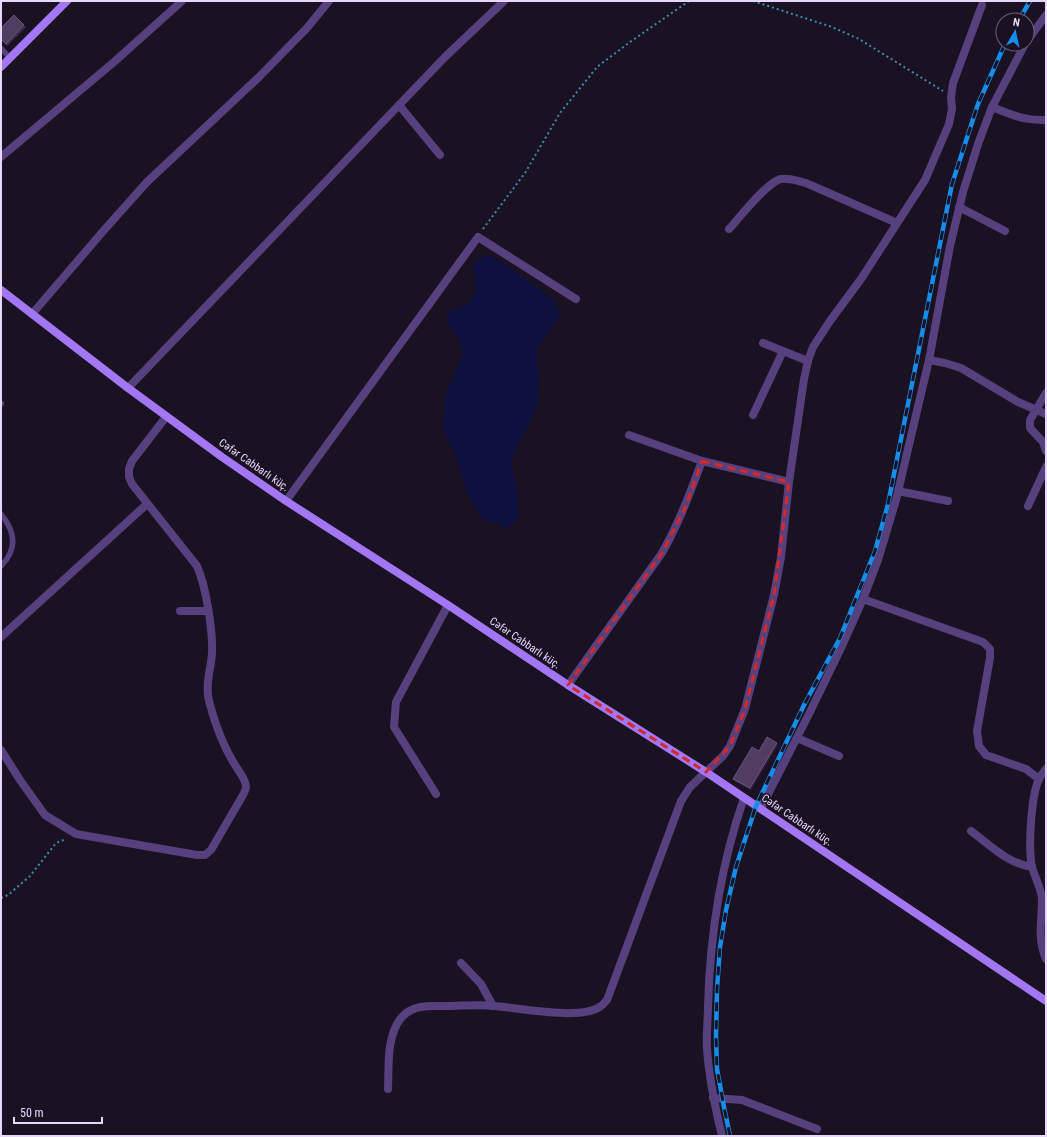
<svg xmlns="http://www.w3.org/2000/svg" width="1047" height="1137" viewBox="0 0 1047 1137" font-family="'Roboto Condensed',sans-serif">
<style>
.water{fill:#0e103f}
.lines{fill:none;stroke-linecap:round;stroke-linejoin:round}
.path{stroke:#3a8dac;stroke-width:2;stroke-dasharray:2 3;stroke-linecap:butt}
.lane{stroke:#57407e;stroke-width:5.5}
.street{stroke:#57407e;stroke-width:8}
.secondary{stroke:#a376f3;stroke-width:8}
.rail-casing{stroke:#148eea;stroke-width:4.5}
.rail{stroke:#1a1123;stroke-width:3;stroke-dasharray:9;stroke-linecap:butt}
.wall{fill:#3f2b50}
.shaded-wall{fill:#281936}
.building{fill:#513d62;stroke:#68567a}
.marked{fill:none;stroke:#d62828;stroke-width:3;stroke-dasharray:8 5;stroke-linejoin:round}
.labels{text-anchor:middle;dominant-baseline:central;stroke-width:3;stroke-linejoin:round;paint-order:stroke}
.street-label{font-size:11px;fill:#e7d7fb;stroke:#1a1123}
</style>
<rect width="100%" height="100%" fill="#1a1123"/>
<path class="water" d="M486,255L492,256L529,281L555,301L560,316L536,349L539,379L538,404L511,461L517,491L518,519L507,528L482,519L468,495L456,457L443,428L445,397L463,353L459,339L447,323V312C479,304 477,294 473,264Z"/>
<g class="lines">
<g class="path">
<path d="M753,1L832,27L859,39L943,91"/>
<path d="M483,229L525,173L560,113L597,67L630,42L689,1"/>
<path d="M1,898L8,895L30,876L56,843L66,839"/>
</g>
<g class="lane">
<path d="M1,48L10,58"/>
<path d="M1,514C15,531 18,549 1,566"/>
</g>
<g class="street">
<path d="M1027,41L1046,15"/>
<path d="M399,105L440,155"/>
<path d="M992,107C1012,115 1025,121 1046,120"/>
<path d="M1,157L114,62L182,1"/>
<path d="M959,207L1005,231"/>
<path d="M729,229C740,217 767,182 781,179C790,178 798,181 806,183L897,223"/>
<path d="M32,314L105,229L147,182L258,78L307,28L329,1"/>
<path d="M763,343L808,361"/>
<path d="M929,360L945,363L961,368L1018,402L1046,414"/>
<path d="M128,388L445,57L504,1"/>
<path d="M1046,393L1030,420V428L1043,442L1046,451"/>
<path d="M753,415L783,351"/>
<path d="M629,435L702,461L789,482"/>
<path d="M898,491L948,501"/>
<path d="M286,501L478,237L576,299"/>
<path d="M1028,506L1046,467"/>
<path d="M863,599L983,642L990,649V658L977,731L979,746L986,755L1026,769L1039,779"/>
<path d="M180,611H208"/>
<path d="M1,637L147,504"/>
<path d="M568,685L662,553C679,523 690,493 702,461"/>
<path d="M797,738L839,756"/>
<path d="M1,750L20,780L45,815L76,834L197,855H205L211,850L243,795C244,793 246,789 246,787C246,780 240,773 237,768C223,747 215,724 209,701C205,684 211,669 212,653C213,631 206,586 197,566L132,484L129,477V469L132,461L166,417"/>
<path d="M1046,769C1044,772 1041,775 1039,779C1031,796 1028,848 1032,867C1035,878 1041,887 1042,899C1042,921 1037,938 1046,959"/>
<path d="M436,794L394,727L396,702L448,605"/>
<path d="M761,808L809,714L841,648L863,599L878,560L896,500L929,360L950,246L963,192L978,144L992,107L1025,44"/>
<path d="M971,831C990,845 1008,864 1032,867"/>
<path d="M461,963L481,984L493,1006"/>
<path d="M388,1089C389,1067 386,1037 401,1018C413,1004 430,1006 446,1006C463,1006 479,1004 495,1006C519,1008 582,1021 601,1006C603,1005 605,1002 607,1000L681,801L690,787L723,756L730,746L745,709L774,595L781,557L789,482L804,379L808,361L813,347L830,321L861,279L925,180L949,124L952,109L951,97L953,83L982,5"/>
<path d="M713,1098L742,1100L817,1129"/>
<path d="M722,1136C715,1107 709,1078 707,1049C706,1035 708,1021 708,1006C710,936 721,864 744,798"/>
</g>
<g class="secondary">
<path d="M1,67L67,1"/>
<path d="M1,290L128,388L222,457L286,501L448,605L568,685L706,772L1046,1001"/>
</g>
<defs>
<g id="rail">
<path d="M1019,20L1030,1"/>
<path d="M730,1136L724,1107L717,1069L716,1036L717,989L720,947L726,910L736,867L756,806L805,703L840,638L875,551L888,504L952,184L978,104L1005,44"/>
</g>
</defs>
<use href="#rail" class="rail-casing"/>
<use href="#rail" class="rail"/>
</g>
<g class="wall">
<path d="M24,25L26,27L7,46L1,39V28Z"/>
<path d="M1,400L5,405L1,408Z"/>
<path d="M778,745L751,790L735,781L733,779L759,751Z"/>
</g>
<path class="shaded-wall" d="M777,743L778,745L751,790L750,788Z"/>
<g class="building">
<path d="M14,15L24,25L6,44L1,39V28Z"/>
<path d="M1,400L4,403L1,405Z"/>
<path d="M767,737L777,743L750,788L733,779L752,747L759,751Z"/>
</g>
<path class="marked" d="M702,461L789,482L774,595L745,709L730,746L706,772L568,685L662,553L685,508Z"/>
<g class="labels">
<g class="street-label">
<text transform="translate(254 465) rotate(35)">Cəfər Cabbarlı küç.</text>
<text transform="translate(525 643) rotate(34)">Cəfər Cabbarlı küç.</text>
<text transform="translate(797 820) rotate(34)">Cəfər Cabbarlı küç.</text>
</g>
</g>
<rect width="1047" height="1137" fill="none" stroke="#e7d7fb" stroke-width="4"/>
<g transform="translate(1015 32) rotate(9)"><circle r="19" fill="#1a1123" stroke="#6c6079"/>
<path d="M0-3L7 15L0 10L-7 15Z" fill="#148eea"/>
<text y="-6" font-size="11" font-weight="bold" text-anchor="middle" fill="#e7d7fb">N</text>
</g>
<path d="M14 1117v6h88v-6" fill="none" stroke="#e7d7fb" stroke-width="2"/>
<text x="20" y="1117" font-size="12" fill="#e7d7fb" stroke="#1a1123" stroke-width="3" paint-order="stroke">50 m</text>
</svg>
